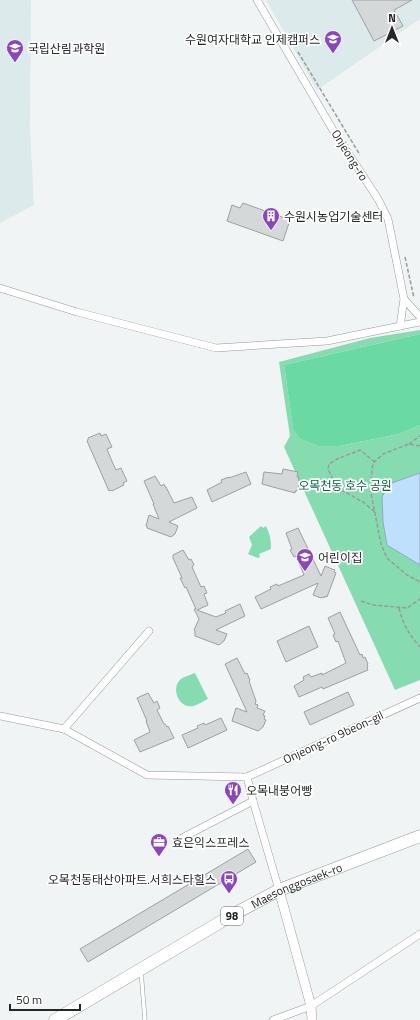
<svg xmlns="http://www.w3.org/2000/svg" width="420" height="1020" viewBox="0 0 420 1020" font-family="'Titillium Web','Noto Sans KR',sans-serif">
<style>
.built{fill:#ddeaeb}
.green{fill:#86dcb0}
.forest{fill:#6ad9a3}
.water{fill:#bfe0fc;stroke:#91a8bc}
.building{fill:#d4d8d9;stroke:#9da0a2}
.lines{fill:none;stroke-linecap:round;stroke-linejoin:round}
.service-casing{stroke:#96999a;stroke-width:4.5}
.minor-casing{stroke:#96999a;stroke-width:8}
.tertiary-casing{stroke:#96999a;stroke-width:10}
.primary-casing{stroke:#96999a;stroke-width:13}
.path{stroke:#979b9b;stroke-width:1.5;stroke-dasharray:4 2;stroke-linecap:butt}
.service{stroke:#fff;stroke-width:3.5}
.minor{stroke:#fff;stroke-width:7}
.tertiary{stroke:#fff;stroke-width:9}
.primary{stroke:#fff;stroke-width:12}
.labels{text-anchor:middle;dominant-baseline:central;stroke-width:3.5;stroke-linejoin:round;paint-order:stroke}
.shield{fill:#fff;stroke:#666868;stroke-width:1}
.shield-label{font-size:11px;font-weight:bold;fill:#252727}
.poi-label{font-size:12px;fill:#252727;stroke:#fff;text-anchor:start}
.street-label{font-size:12px;fill:#252727;stroke:#fff}
.park-label{font-size:12px;fill:#0e6442;stroke:#fff}
</style>
<rect width="100%" height="100%" fill="#f0f4f5"/>
<g class="built">
<path d="M0,0H31L30,127L34,205L0,223Z"/>
<path d="M266,0H420V19L317,90Z"/>
</g>
<g class="green">
<path d="M420,330V334L284,365L293,427L300,439L318,446H339L399,434L420,425V473L412,476L387,545L420,565V680L395,690L284,447L290,436L279,362L370,338Z"/>
<path d="M261,526L263,528L266,526C270,534 271,540 271,549L259,554L260,557L258,558L248,554L252,545L249,537Z"/>
<path d="M195,673L208,699C203,701 198,705 193,706C179,709 170,688 181,679C185,676 191,675 195,673Z"/>
</g>
<path class="forest" d="M420,334V425L399,434L339,446H318L300,439L293,428L284,365Z"/>
<path class="water" d="M420,473V565L387,545L383,522L382,497L389,484Z"/>
<g class="building">
<path d="M352,0H412L394,10L403,26L374,41Z"/>
<path d="M243,203L290,220L283,241L227,221L232,205L240,208Z"/>
<path d="M100,433L101,436L106,434L112,447L107,449L111,459L116,470L121,468L127,481L123,483L124,485L112,491L111,490L109,491L87,441L88,440V438Z"/>
<path d="M283,469L298,472L297,477H299L298,480L300,481L298,489L297,491H295V493L262,484L264,472L282,474Z"/>
<path d="M246,472L251,484L212,502L207,490L222,482L221,480L229,477V478Z"/>
<path d="M155,476L161,486L164,484L165,487H166L174,503L192,497L197,508L169,522L178,526L175,534L171,537L147,528V526H146L149,515L159,519L153,504H154L144,481Z"/>
<path d="M298,528L321,576L325,566L332,569L335,570L334,572L336,573L327,597L325,596L324,598L322,597L321,598L313,595L318,583L261,609L255,597L271,589L270,587L277,584L278,586L304,575L296,556L294,557L290,550L292,549L286,533Z"/>
<path d="M183,550L189,560L191,559L194,565L192,567L201,587L204,586L207,593L204,594L208,605L197,610L216,617L226,613L225,611L240,604L245,616L216,630L227,634L224,641L219,645L195,636V631L194,630L199,619L194,609H196L186,587L185,588L180,578H182L173,558V555Z"/>
<path d="M340,612L360,655L362,654L363,658L365,657L368,664L367,665L368,667L367,668L368,670L323,689L322,687L299,697L294,686L304,680L303,677L309,674L311,677L322,673V675L346,663L338,641L336,642L333,635L335,634L328,618Z"/>
<path d="M309,626L318,647L286,662L277,641Z"/>
<path d="M237,658L245,674L247,673L250,680L249,681L256,701L255,704L258,705L257,708L265,711L263,715L265,716L264,719L266,720L263,727L258,731L232,721L236,708L247,712L225,664Z"/>
<path d="M348,692L354,705L310,725L304,712Z"/>
<path d="M148,693L154,703L157,701L160,708L157,710L164,724H165L167,727L168,726L174,738L140,752L134,740L150,732L146,721H147L137,698Z"/>
<path d="M221,718L227,730L188,748L182,735L198,728L197,726L204,723L205,725Z"/>
<path d="M248,849L256,862L88,962L80,949Z"/>
</g>
<g class="lines">
<defs>
<path id="service" d="M141,971L145,1020"/>
<g id="minor">
<path d="M257,0L333,130L378,199L388,219L404,299L420,317"/>
<path d="M0,288L77,312L216,348L327,341L420,322"/>
<path d="M400,326L404,299"/>
<path d="M0,716L64,729L147,775L247,777L253,801"/>
<path d="M64,729L149,631"/>
<path d="M247,777L420,698"/>
<path d="M176,841L253,801L279,890"/>
<path d="M273,1020L311,1006L420,934"/>
</g>
<path id="tertiary" d="M279,890L311,1006L312,1020"/>
<g id="primary">
<path id="s1" d="M55,1020L234,914L279,890L420,836"/>
</g>
</defs>
<use href="#service" class="service-casing"/>
<use href="#minor" class="minor-casing"/>
<use href="#tertiary" class="tertiary-casing"/>
<use href="#primary" class="primary-casing"/>
<g class="path">
<path d="M298,52L360,155"/>
<path d="M405,257L414,298"/>
<path d="M409,444L420,436"/>
<path d="M420,446L409,444L383,454L373,463L370,488L381,544L387,558L407,575L420,582"/>
<path d="M375,462L360,450L337,459L329,464L328,469L336,487L363,502L375,512"/>
<path d="M361,601L373,605L407,608L420,599"/>
<path d="M399,608C403,625 409,634 420,647"/>
</g>
<use href="#service" class="service"/>
<use href="#minor" class="minor"/>
<use href="#tertiary" class="tertiary"/>
<use href="#primary" class="primary"/>
</g>
<defs>
<symbol id="university-pin" viewBox="-11 -11 22 30"><path d="M0 17L-7.5 6A9.5 9.5 0 1 1 7.5 6Z" fill="#8a47bb" stroke="#fff"/><path d="M0-5L7-2L0 1L-7-2ZM-4 1L0 2.5L4 1V4Q0 6-4 4Z" fill="#fff"/></symbol>
<symbol id="school-pin" viewBox="-11 -11 22 30"><path d="M0 17L-7.5 6A9.5 9.5 0 1 1 7.5 6Z" fill="#8a47bb" stroke="#fff"/><path d="M0-5L7-2L0 1L-7-2ZM-4 1L0 2.5L4 1V4Q0 6-4 4Z" fill="#fff"/></symbol>
<symbol id="building-pin" viewBox="-11 -11 22 30"><path d="M0 17L-7.5 6A9.5 9.5 0 1 1 7.5 6Z" fill="#8a47bb" stroke="#fff"/><path d="M-4-6H4V6H1V3H-1V6H-4ZM-2.5-4.3h1.7v1.8h-1.7ZM.8-4.3h1.7v1.8H.8ZM-2.5-1h1.7V.8h-1.7ZM.8-1h1.7V.8H.8Z" fill="#fff"/></symbol>
<symbol id="restaurant-pin" viewBox="-11 -11 22 30"><path d="M0 17L-7.5 6A9.5 9.5 0 1 1 7.5 6Z" fill="#8a47bb" stroke="#fff"/><path d="M-5-6h1v4h1v-4h1v4h1v-4h1v5L-1.5 .5V6h-2V.5L-5-1ZM5-6V6H3V1.5H1.5Q1.5-4 5-6Z" fill="#fff"/></symbol>
<symbol id="office-pin" viewBox="-11 -11 22 30"><path d="M0 17L-7.5 6A9.5 9.5 0 1 1 7.5 6Z" fill="#8a47bb" stroke="#fff"/><path d="M-6-3h4V-5.5h4V-3h4V5H-6ZM-1-4.5V-3h2v-1.5ZM-6 0V1H6V0Z" fill="#fff"/></symbol>
<symbol id="bus-pin" viewBox="-11 -11 22 30"><path d="M0 17L-7.5 6A9.5 9.5 0 1 1 7.5 6Z" fill="#8a47bb" stroke="#fff"/><path d="M-5-6H5V4H4V6H2V4H-2V6H-4V4H-5ZM-3.5-4V0h7V-4ZM-3.5 1.2v1.5H-2V1.2ZM2 1.2v1.5H3.5V1.2Z" fill="#fff"/></symbol>
</defs>
<g fill-rule="evenodd">
<use href="#university-pin" x="323" y="29" width="20" height="27"/>
<use href="#school-pin" x="5" y="38" width="20" height="27"/>
<use href="#building-pin" x="261" y="206" width="20" height="27"/>
<use href="#school-pin" x="295" y="547" width="20" height="27"/>
<use href="#restaurant-pin" x="223" y="780" width="20" height="27"/>
<use href="#office-pin" x="149" y="832" width="20" height="27"/>
<use href="#bus-pin" x="219" y="869" width="20" height="27"/>
</g>
<g class="labels">
<rect class="shield" x="221" y="907" width="22" height="18" rx="3"/>
<g class="shield-label">
<text x="232" y="916">98</text>
</g>
<g class="poi-label">
<text x="320" y="39" text-anchor="end">수원여자대학교 인제캠퍼스</text>
<text x="28" y="48">국립산림과학원</text>
<text x="284" y="216">수원시농업기술센터</text>
<text x="318" y="557">어린이집</text>
<text x="246" y="790">오목내붕어빵</text>
<text x="172" y="842">효은익스프레스</text>
<text x="216" y="879" text-anchor="end">오목천동태산아파트.서희스타힐스</text>
</g>
<g class="street-label">
<text transform="translate(350 155) rotate(58)">Onjeong-ro</text>
<text transform="translate(333 737) rotate(-25)">Onjeong-ro 9beon-gil</text>
<text stroke="none"><textPath href="#s1" startOffset="277">Maesonggosaek-ro</textPath></text>
</g>
<g class="park-label">
<text x="345" y="485">오목천동 호수 공원</text>
</g>
</g>
<g transform="translate(392 28)" stroke="#ffffff" stroke-width="3" paint-order="stroke">
<path d="M0-3L7 15L0 10L-7 15Z" fill="#252727"/>
<text y="-6" font-size="11" font-weight="bold" text-anchor="middle" fill="#252727">N</text>
</g>
<path d="M10 1004v6h70v-6" fill="none" stroke="#252727" stroke-width="2"/>
<text x="16" y="1004" font-size="12" fill="#252727" stroke="#ffffff" stroke-width="3" paint-order="stroke">50 m</text>
</svg>
